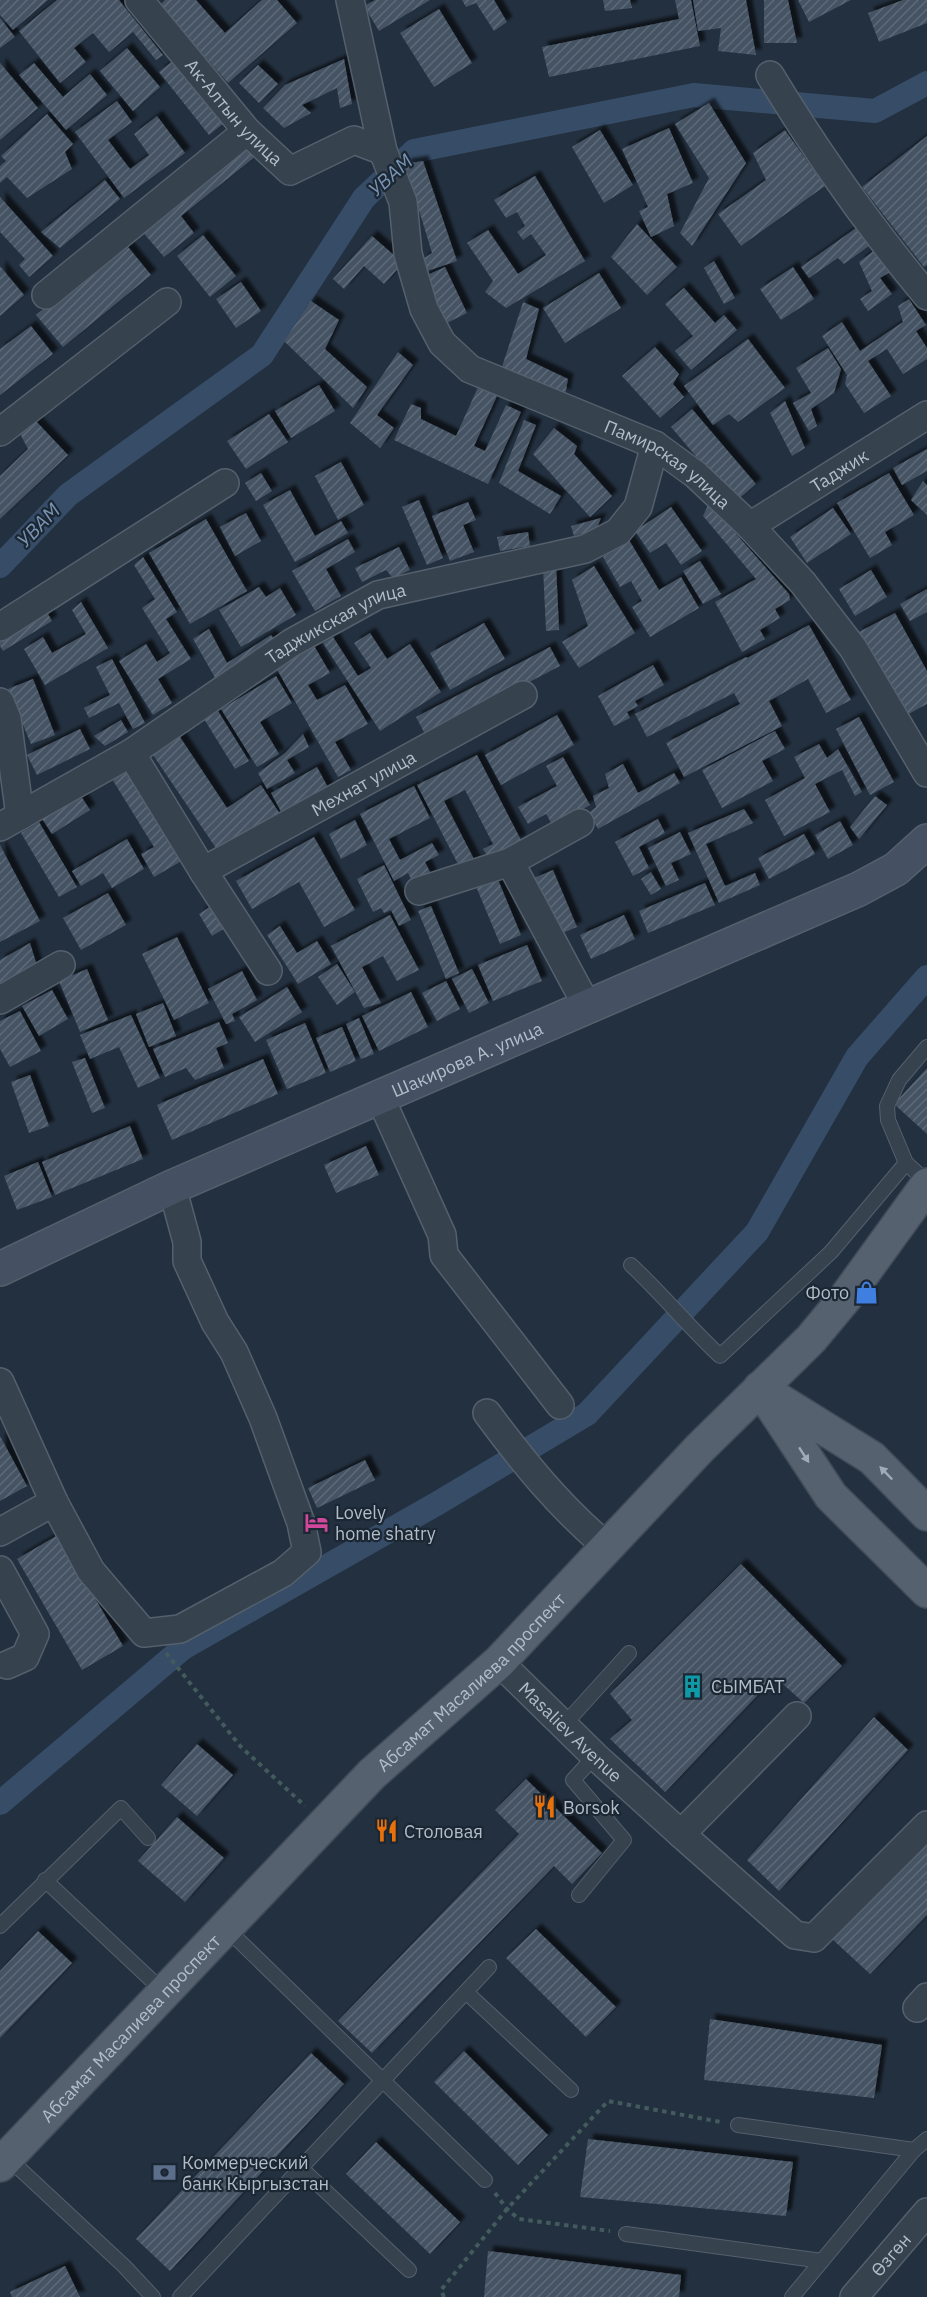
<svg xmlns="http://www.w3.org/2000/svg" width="927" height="2297" viewBox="0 0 927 2297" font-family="'IBM Plex Sans',sans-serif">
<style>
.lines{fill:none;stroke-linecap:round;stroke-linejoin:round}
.canal{stroke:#364c67;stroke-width:24}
.building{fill:url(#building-hatch);filter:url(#shadow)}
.lane-casing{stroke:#55606d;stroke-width:16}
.street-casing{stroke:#55606d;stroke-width:30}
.secondary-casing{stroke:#55606d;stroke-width:36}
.primary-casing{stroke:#404b58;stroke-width:36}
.path{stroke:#435b5d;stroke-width:4;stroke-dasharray:4.5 4.5;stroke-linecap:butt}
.lane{stroke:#37424f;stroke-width:14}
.street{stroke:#37424f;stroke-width:27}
.secondary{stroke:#455162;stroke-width:33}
.primary{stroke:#55616f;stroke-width:33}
.oneway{fill:#a0abb8}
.labels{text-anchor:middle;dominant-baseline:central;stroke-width:4.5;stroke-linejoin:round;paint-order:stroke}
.street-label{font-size:18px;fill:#b3bdca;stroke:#1c2734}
.poi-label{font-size:18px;fill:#b3bdca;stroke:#1c2734;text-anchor:start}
.water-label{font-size:20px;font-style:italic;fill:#7a94b3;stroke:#1c2734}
</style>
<defs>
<pattern id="building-hatch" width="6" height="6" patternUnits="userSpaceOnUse" patternTransform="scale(1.5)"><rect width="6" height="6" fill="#445364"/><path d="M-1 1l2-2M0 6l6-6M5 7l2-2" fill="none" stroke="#5d6a79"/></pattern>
<filter id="shadow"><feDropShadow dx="5.5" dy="-5.5" stdDeviation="1.5" flood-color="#0009"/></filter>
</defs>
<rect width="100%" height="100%" fill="#23303f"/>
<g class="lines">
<g class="canal">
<path d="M0,566L68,495L262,355L364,198L414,151L694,95L875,111L927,83"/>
<path d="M0,1803L183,1648L438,1503L587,1414L757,1232L857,1057L927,977"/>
</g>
</g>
<g class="building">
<path d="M0,0H48L13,30L0,15Z"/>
<path d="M57,0H119L163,55L156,60L133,32L109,52L93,33L74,48L86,62L60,83L19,31Z"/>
<path d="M165,0H196L225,33L262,0H277L297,23L228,83L160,5Z"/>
<path d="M375,0H430L379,31L364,6Z"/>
<path d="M462,0H494L507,22L494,31L476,3L466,7Z"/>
<path d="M603,0H630L632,8L605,11Z"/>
<path d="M675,0H691L700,46L549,77L542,47L679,19Z"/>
<path d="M693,0H746L756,55L718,51L721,28L698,31Z"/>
<path d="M764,0H788L797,43H764Z"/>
<path d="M798,0H851L809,22Z"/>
<path d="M903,0H927V23L879,42L868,13Z"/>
<path d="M439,9L472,63L434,87L400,33Z"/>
<path d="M0,18L15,37L0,48Z"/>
<path d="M127,48L160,87L133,111L100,71Z"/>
<path d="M344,59L352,104L340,108L337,88L302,105L311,113L284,128L263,108L285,85Z"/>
<path d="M174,60L224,123L209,135L159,72Z"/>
<path d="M0,63L38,108L0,140Z"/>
<path d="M34,63L63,97L90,74L107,95L66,130L19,75Z"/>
<path d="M258,65L278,84L259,103L239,83Z"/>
<path d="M117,101L132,122L108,140L130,169L149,155L134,134L157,116L185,153L124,198L75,132Z"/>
<path d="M709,103L746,163L692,246L680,233L709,178L675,124Z"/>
<path d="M47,114L73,144L65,152L72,169L27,198L7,177L0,183V166L6,161L1,156Z"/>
<path d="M669,128L693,183L667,194L674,226L651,237L639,211L648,207L622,149Z"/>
<path d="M600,130L633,185L604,203L572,147Z"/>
<path d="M785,130L825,186L741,246L718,214L766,180L753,153Z"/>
<path d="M927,136V265L924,267L862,187Z"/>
<path d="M246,144L256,156L181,216L194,233L164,257L140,229Z"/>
<path d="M423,161L457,261L427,271L423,259L432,253L405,164Z"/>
<path d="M535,176L585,261L506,308L485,292L493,281L467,243L488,230L518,274L546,255L531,234L523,240L517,232L525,226L517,212L506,218L494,200Z"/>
<path d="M105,180L120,199L60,248L41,232Z"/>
<path d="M0,197L53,256L29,277L19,265L25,259L0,232Z"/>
<path d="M637,224L677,267L647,295L611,257Z"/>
<path d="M856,228L869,246L844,264L838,258L809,278L801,267Z"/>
<path d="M203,235L236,276L210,297L177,256Z"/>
<path d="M372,236L403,263L384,284L364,266L344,289L333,279Z"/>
<path d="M124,242L151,275L63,347L36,315Z"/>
<path d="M875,250L890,272L880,278L892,294L868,311L860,299L872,291L859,262Z"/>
<path d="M714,261L735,298L724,304L704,268Z"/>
<path d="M0,266L24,295L0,316Z"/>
<path d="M445,267L467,313L445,324L423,277Z"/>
<path d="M793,267L814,299L781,320L760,289Z"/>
<path d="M599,273L621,308L565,343L543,308Z"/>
<path d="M241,282L261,311L236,328L216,299Z"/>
<path d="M684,288L715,323L724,315L737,330L691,370L675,351L693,336L665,304Z"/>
<path d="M909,299L926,325L916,331L927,348V359L903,374L887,349L868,361L891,396L864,413L845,384L847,375L822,336L842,322L860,351L903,322L898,306Z"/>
<path d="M311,301L339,320L325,349L367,387L353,408L284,341Z"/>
<path d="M523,302L539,309L526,359L568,379L565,395L501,370Z"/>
<path d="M31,326L53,354L0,395V349Z"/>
<path d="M748,339L785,388L738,422L729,414L713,425L684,386Z"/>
<path d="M655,347L679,374L673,384L684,397L660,418L622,376Z"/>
<path d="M828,348L841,369L834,393L811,409L817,426L809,431L793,403L811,393L796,368Z"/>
<path d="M398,352L413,365L377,415L394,428L380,448L350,423Z"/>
<path d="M319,385L335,411L291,438L275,411Z"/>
<path d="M478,387L497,396L474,446L485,451L506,405L521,412L488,484L394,440L411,404L421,408V419L456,436Z"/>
<path d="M785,401L805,448L792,456L770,413Z"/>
<path d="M692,409L756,484L735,502L671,427Z"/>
<path d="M269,414L288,442L246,469L227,441Z"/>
<path d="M32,417L68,455L0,519V476L28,449L18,430Z"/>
<path d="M524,420L536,425L518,471L561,496L550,514L499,483Z"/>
<path d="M554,428L577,446L574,454L612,496L590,517L533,454Z"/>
<path d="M927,449V471L902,485L893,468Z"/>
<path d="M341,462L364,505L338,520L315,476Z"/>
<path d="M261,473L272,491L256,501L245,483Z"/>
<path d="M889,473L914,515L885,532L892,545L870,558L837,503Z"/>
<path d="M923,481L927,485V515L911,500Z"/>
<path d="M290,490L315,536L341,521L348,533L295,562L263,505Z"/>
<path d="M419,500L443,558L427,565L402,507Z"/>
<path d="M468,502L476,520L463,525L474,552L450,561L432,516Z"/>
<path d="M709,503L789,594L790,600L775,609L780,618L760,630L765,639L742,652L715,602L756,579L703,516Z"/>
<path d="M671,507L702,551L681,565L666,543L650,553L635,531Z"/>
<path d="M833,508L851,534L807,563L790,537Z"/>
<path d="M246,513L261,541L235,556L220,527Z"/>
<path d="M601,518L596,530L574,536L571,526Z"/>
<path d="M206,519L247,591L190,624L149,553Z"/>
<path d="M528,532L530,546L500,551L497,537Z"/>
<path d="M348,539L355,552L326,569L341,596L315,611L292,571Z"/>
<path d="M629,540L659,590L681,577L699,608L650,637L632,607L642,601L631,581L620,587L603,557Z"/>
<path d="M399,547L410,570L393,578L386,570L362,582L355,568Z"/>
<path d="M143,557L177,612L166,619L191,659L158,679L172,703L153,715L119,661L146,644L157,662L170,653L142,608L155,599L134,565Z"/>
<path d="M700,561L721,594L703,604L683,571Z"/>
<path d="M556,564L559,630L546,631L543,567Z"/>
<path d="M594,566L635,633L579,668L562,642L588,626L572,580Z"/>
<path d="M871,570L887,597L855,616L839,589Z"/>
<path d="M259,587L266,597L280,588L296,615L241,647L219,610Z"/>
<path d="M927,589V612L910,621L900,604Z"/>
<path d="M81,602L108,648L45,685L24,649L43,637L52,653L86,634L72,610Z"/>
<path d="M44,607L52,621L3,651L0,646V634Z"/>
<path d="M895,613L927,671V704L903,717L857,633Z"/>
<path d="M484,623L505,659L450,690L430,653Z"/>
<path d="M809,625L851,700L826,713L808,679L769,701L782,726L684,777L666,743L740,704L734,693L647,737L635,714L746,657L747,658Z"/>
<path d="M209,629L227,663L271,635L279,646L218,683L193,639Z"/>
<path d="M370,633L387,659L410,644L441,692L380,731L323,643L333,637L358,676L371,668L354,643Z"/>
<path d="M313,644L330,673L308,685L317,700L345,685L368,724L335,742L351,770L338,777L275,666Z"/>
<path d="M550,647L560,666L426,736L416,717Z"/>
<path d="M112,659L145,723L133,729L119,703L89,718L84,708L110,695L96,667Z"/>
<path d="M653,665L664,685L635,701L638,706L627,712L630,718L614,726L598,696Z"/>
<path d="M276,676L292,703L260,722L279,754L257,767L221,709Z"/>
<path d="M33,679L55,735L31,744L8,689Z"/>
<path d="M218,711L249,761L235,769L204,719Z"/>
<path d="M557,715L574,745L501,785L485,755Z"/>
<path d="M859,717L894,782L870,795L836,729Z"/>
<path d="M121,720L128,732L105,746L94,736Z"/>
<path d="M80,729L90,749L37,775L27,755Z"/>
<path d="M176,731L227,808L261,785L280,814L220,854L149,749Z"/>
<path d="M775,731L785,749L762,761L773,781L722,808L702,770Z"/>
<path d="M303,734L309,747L287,760L295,773L267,789L258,773L285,753Z"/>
<path d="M819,744L827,758L838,749L862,792L855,796L842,770L815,784L830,812L784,836L765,800L805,778L794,757Z"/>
<path d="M477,755L521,840L488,857L483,849L493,844L465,790L444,801L476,863L461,870L417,785Z"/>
<path d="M563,757L590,805L553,826L546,814L528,824L518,807L557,786L546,766Z"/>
<path d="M623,764L638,793L674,773L680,783L598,829L589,813L596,807L593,796L609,788L605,774Z"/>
<path d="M317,767L331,793L285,819L271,793Z"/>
<path d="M129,768L185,859L154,877L141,854L154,847L112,779Z"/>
<path d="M414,786L430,818L389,839L400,860L432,843L439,855L425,862L433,878L415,887L408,873L394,881L360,814Z"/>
<path d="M79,793L90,810L52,834L41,817Z"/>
<path d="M875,796L887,805L859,839L850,827Z"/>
<path d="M744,809L753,823L706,844L725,886L755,873L760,885L719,903L688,833Z"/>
<path d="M658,819L665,833L639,847L649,868L633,876L615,842Z"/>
<path d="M355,820L367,845L341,859L329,834Z"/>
<path d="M840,821L853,845L828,859L815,835Z"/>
<path d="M39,822L77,887L59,897L21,833Z"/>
<path d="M680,832L691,854L671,863L679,880L666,886L648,848Z"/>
<path d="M804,834L815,854L769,879L758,858Z"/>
<path d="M314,837L355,910L324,927L299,882L252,909L236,881Z"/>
<path d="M127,839L144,869L112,888L103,873L81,886L72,871Z"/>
<path d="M0,845L40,921L0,942Z"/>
<path d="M384,865L411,920L399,926L391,910L384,913L381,908L373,912L357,879Z"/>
<path d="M553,870L577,927L558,935L534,878Z"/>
<path d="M651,872L661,889L651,895L641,879Z"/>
<path d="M496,875L521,935L500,944L475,884Z"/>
<path d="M705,883L715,905L648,933L639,911Z"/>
<path d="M108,893L126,925L81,950L63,918Z"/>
<path d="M216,903L230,925L212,936L199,914Z"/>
<path d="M431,906L459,973L446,979L418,911Z"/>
<path d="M390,915L419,970L397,981L383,956L362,967L381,1003L364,1008L331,946Z"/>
<path d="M624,915L635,939L591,959L580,935Z"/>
<path d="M280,926L297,953L317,941L331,964L298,984L267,935Z"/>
<path d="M177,937L209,1003L174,1020L142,954Z"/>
<path d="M30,943L38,969L0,991V960Z"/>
<path d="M527,945L542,981L493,1001L478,965Z"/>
<path d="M337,964L355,992L337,1005L318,977Z"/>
<path d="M87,969L108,1020L80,1032L59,981Z"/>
<path d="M472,969L489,1003L469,1013L452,979Z"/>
<path d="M242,971L257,1000L232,1014L235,1021L226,1024L208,989Z"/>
<path d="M446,981L460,1009L437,1021L422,993Z"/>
<path d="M287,987L302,1012L255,1042L239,1017Z"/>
<path d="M52,990L68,1019L39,1036L22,1006Z"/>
<path d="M411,992L428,1027L379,1051L362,1016Z"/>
<path d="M163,1003L176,1036L149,1047L136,1014Z"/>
<path d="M20,1011L41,1051L10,1067L0,1049V1021Z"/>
<path d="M131,1015L160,1078L138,1088L119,1047L90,1059L80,1035Z"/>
<path d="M359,1018L374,1054L361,1059L346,1024Z"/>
<path d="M219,1022L228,1043L216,1048L224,1068L195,1080L186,1068L165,1077L153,1049Z"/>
<path d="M305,1023L326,1073L287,1089L266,1040Z"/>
<path d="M342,1027L356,1061L330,1072L316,1038Z"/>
<path d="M85,1058L105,1108L92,1113L72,1062Z"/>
<path d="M263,1059L278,1094L172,1140L157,1105Z"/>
<path d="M927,1068V1134L894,1104Z"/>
<path d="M30,1075L49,1126L29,1133L11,1082Z"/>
<path d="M130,1126L143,1159L55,1195L42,1162Z"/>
<path d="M366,1146L379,1175L336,1193L324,1165Z"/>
<path d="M38,1162L52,1197L17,1210L4,1176Z"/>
<path d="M0,1436L27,1486L0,1501Z"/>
<path d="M365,1460L375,1480L317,1508L308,1488Z"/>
<path d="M58,1535L123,1646L82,1670L17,1559Z"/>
<path d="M741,1564L842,1666L804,1703L775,1677L665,1792L610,1739L632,1720L610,1694Z"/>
<path d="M874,1717L908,1750L779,1891L747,1860Z"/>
<path d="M197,1744L233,1775L197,1816L161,1785Z"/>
<path d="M526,1779L602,1853L572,1884L554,1866L372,2053L338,2021L519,1834L495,1810Z"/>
<path d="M177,1817L224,1858L185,1902L138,1861Z"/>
<path d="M927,1838V1915L870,1974L832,1939Z"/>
<path d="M536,1929L616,2007L586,2037L506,1958Z"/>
<path d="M38,1931L72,1963L0,2038V1971Z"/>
<path d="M710,2019L882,2045L874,2098L704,2080Z"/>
<path d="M464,2051L548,2135L518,2165L434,2082Z"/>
<path d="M311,2053L344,2084L170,2271L136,2239Z"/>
<path d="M588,2139L793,2162L786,2216L580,2197Z"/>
<path d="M376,2142L460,2222L430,2254L346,2174Z"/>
<path d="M488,2251L681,2275L679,2297H484Z"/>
<path d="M65,2266L80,2297H12L10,2292Z"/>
</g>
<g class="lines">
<defs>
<g id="lane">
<path d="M927,1047L899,1080L887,1106L888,1120L906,1163L927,1182"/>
<path d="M631,1265C662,1294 689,1327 720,1356L831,1252L906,1163"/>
<path d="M563,1726L629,1653"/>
<path d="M45,1880L164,1992"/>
<path d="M579,1895L624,1840L573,1780L595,1756"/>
<path d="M0,1926L121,1808L148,1838"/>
<path d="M226,1928L485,2180"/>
<path d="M466,1992L571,2090"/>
<path d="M738,2125L914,2150"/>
<path d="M7,2157L124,2266L153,2297"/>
<path d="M301,2168L409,2270"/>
<path d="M626,2234L822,2261"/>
<path d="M180,2297L489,1967"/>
<path d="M792,2297L914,2150L927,2139"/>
</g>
<g id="street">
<path id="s1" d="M139,0L247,131L290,171L354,140L383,151"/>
<path id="s2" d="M350,0L383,151L403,202L408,254L424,309L442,343L470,369L655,445L696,475L750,526L803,583L853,648L927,773"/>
<path d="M770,75C817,153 869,226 927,296"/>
<path d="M46,295L247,131"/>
<path d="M0,432L167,302"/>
<path id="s3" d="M750,526L927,415"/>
<path d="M0,627L225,483"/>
<path d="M0,702L7,719L20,816"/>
<path d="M131,753L203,871L268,971"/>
<path id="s4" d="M0,827L131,753L291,643L378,595L585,549L618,532L638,507L655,445"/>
<path d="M510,862L587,1006"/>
<path id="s5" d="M203,871L523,695"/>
<path d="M419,891L510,862L580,823"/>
<path d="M0,1000L61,965"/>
<path d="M380,1097L442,1235L444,1255L560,1405"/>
<path d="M0,1382L54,1502"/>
<path d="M487,1413C524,1463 558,1505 606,1546"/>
<path d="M0,1532L54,1502L91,1571L144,1633L180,1629L283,1573L307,1552L301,1523L263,1418L234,1352L215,1322L187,1261V1242L172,1187"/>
<path d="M0,1570L35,1634L25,1657L7,1665"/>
<path id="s6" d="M499,1662L595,1756L681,1834L797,1716"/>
<path d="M681,1834L795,1935L814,1938L927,1825"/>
<path d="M917,2008L927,1997"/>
<path id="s7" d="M854,2297L927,2212"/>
</g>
<g id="secondary">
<path id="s8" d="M0,1269L172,1187L859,889L896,869L927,841"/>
</g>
<g id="primary">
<path d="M760,1388L831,1496L927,1591"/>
<path d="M769,1394L872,1458L927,1514"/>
<path id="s9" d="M0,2165L372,1774L499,1662L700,1448L811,1339L846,1297L927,1185"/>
</g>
</defs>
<use href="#lane" class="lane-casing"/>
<use href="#street" class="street-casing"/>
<use href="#secondary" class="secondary-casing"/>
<use href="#primary" class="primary-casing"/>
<g class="path">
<path d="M166,1653L241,1747L305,1806"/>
<path d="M495,2193L507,2209L519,2219L610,2231"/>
<path d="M444,2297L441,2290L507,2209L608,2101L721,2122"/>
</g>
<use href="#lane" class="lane"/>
<use href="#street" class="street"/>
<use href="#secondary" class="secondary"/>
<use href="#primary" class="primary"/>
</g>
<defs><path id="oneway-solid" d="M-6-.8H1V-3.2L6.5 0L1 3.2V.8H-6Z" transform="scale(1.5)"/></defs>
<g class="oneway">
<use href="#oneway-solid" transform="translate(804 1455) rotate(57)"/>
<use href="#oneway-solid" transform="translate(886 1473) rotate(-134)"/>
</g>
<defs>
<symbol id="shop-bare" viewBox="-9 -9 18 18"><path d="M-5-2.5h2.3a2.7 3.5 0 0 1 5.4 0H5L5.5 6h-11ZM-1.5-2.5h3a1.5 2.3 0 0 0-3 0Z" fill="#3f7fe0" stroke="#1c2734" stroke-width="2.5" paint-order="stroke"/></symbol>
<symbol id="hotel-bare" viewBox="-9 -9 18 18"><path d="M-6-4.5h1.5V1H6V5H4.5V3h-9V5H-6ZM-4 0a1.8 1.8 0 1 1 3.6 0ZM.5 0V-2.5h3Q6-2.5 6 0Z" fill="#d1479c" stroke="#1c2734" stroke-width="2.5" paint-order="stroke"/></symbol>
<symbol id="building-bare" viewBox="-9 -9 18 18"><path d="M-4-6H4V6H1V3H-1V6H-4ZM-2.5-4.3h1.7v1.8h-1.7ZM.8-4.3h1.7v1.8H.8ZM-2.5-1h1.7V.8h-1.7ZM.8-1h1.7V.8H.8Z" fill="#0f9aa8" stroke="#1c2734" stroke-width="2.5" paint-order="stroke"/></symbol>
<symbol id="restaurant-bare" viewBox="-9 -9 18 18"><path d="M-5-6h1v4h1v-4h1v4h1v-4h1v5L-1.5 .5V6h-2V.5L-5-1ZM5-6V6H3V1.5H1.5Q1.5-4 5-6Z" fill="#e8710a" stroke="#1c2734" stroke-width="2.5" paint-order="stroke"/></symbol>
<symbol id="bank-bare" viewBox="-9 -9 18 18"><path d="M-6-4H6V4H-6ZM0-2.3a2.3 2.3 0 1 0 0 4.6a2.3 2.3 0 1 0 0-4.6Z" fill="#5c6f8a" stroke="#1c2734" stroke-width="2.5" paint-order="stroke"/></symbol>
</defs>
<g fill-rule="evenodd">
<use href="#shop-bare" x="850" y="1276" width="33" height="33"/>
<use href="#hotel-bare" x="300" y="1506" width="33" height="33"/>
<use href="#building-bare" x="676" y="1670" width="33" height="33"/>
<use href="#restaurant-bare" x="528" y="1790" width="33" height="33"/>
<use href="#restaurant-bare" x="370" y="1814" width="33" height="33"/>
<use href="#bank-bare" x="148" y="2156" width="33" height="33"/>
</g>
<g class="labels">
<g class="street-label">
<text stroke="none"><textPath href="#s1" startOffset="147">Ак-Алтын улица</textPath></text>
<text stroke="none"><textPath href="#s2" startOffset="616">Памирская улица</textPath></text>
<text stroke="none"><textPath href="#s3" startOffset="105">Таджик</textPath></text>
<text stroke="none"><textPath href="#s4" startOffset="394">Таджикская улица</textPath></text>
<text stroke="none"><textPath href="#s5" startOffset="183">Мехнат улица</textPath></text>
<text stroke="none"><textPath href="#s8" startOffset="512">Шакирова А. улица</textPath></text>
<text stroke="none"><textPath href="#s9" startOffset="675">Абсамат Масалиева проспект</textPath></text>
<text stroke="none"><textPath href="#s6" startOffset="100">Masaliev Avenue</textPath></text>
<text stroke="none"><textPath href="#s9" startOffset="189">Абсамат Масалиева проспект</textPath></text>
<text stroke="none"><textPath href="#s7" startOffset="56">Өзгөн</textPath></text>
</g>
<g class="poi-label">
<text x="849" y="1292" text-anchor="end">Фото</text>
<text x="335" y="1512">Lovely<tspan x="335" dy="21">home shatry</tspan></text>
<text x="711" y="1686">СЫМБАТ</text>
<text x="563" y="1807">Borsok</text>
<text x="404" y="1831">Столовая</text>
<text x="182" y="2162">Коммерческий<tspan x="182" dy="21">банк Кыргызстан</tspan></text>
</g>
<g class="water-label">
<text transform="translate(390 175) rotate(-42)">УВАМ</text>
<text transform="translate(38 525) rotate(-46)">УВАМ</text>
</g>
</g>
</svg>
